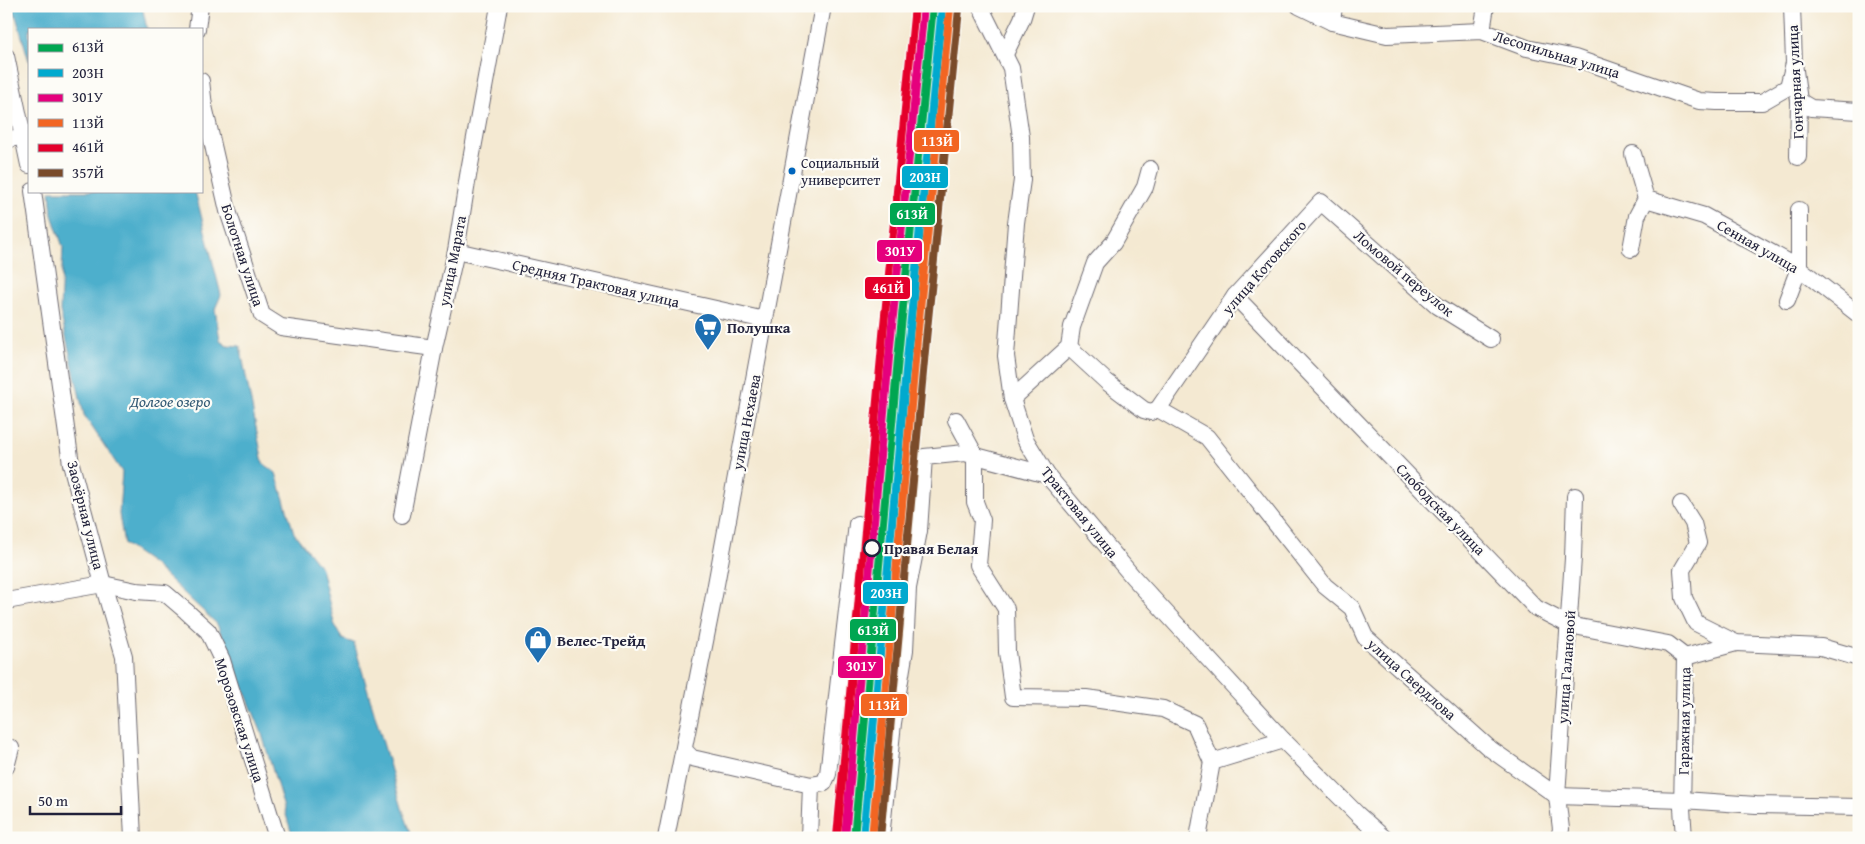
<svg xmlns="http://www.w3.org/2000/svg" width="1865" height="844" viewBox="0 0 1865 844" font-family="'Gentium Book Plus',serif">
<style>
.water{fill:#4eafcc;stroke:#386884}
.lines{fill:none;stroke-linecap:round;stroke-linejoin:round}
.minor-casing{stroke:#6c6870;stroke-width:18}
.minor{stroke:#fff;stroke-width:16}
.rail-1-casing{stroke:#fdfcf7;stroke-width:11}
.rail-2-casing{stroke:#fdfcf7;stroke-width:11}
.rail-3-casing{stroke:#fdfcf7;stroke-width:11}
.rail-4-casing{stroke:#fdfcf7;stroke-width:11}
.rail-5-casing{stroke:#fdfcf7;stroke-width:11}
.rail-6-casing{stroke:#fdfcf7;stroke-width:11}
.rail-1{stroke:#00a651;stroke-width:8}
.rail-2{stroke:#00a9ce;stroke-width:8}
.rail-3{stroke:#e5007d;stroke-width:8}
.rail-4{stroke:#f26522;stroke-width:8}
.rail-5{stroke:#e4002b;stroke-width:8}
.rail-6{stroke:#7a4b2a;stroke-width:8}
.bus-dot{fill:#0065bd;stroke:#fdfcf7;stroke-width:2}
.stop-dot{fill:#fdfcf7;stroke:#22223b;stroke-width:2.5}
.labels{text-anchor:middle;dominant-baseline:central;stroke-width:4.5;stroke-linejoin:round;paint-order:stroke}
.bus-label{font-size:14px;fill:#22223b;stroke:#fdfcf7;text-anchor:start}
.street-label{font-size:15px;fill:#22223b;stroke:#fdfcf7}
.poi-label{font-size:15px;font-weight:bold;fill:#22223b;stroke:#fdfcf7;text-anchor:start}
.stop-label{font-size:15px;font-weight:bold;fill:#22223b;stroke:#fdfcf7;text-anchor:start}
.water-label{font-size:16px;font-style:italic;fill:#345a75;stroke:#fdfcf7}
.line-badge{stroke:#fdfcf7;stroke-width:2}
.badge-label{font-size:14px;text-anchor:middle;font-weight:bold;fill:#fff}
</style>
<rect width="100%" height="100%" fill="#fdfcf7"/>
<filter id="ink" filterUnits="userSpaceOnUse"><feTurbulence type="fractalNoise" baseFrequency=".02" numOctaves="2"/><feDisplacementMap in="SourceGraphic" scale="10" xChannelSelector="R" yChannelSelector="G"/><feConvolveMatrix kernelMatrix="1 2 1 2 8 2 1 2 1" color-interpolation-filters="sRGB"/></filter>
<filter id="wash" filterUnits="userSpaceOnUse"><feTurbulence type="fractalNoise" baseFrequency=".0096" numOctaves="4" result="noise"/><feDisplacementMap in="SourceGraphic" scale="20" xChannelSelector="R" yChannelSelector="G"/><feGaussianBlur stdDeviation="1.12" result="paint"/><feColorMatrix in="noise" values="0 0 0 0 0 0 0 0 0 0 0 0 0 0 0 0 0 1.4 0 .05"/><feComposite in="paint" operator="in"/></filter>
<g filter="url(#wash)">
<rect width="100%" height="100%" fill="#f4e9d2"/>
<g class="water">
<path d="M13,6H142L147,29H29V61Z"/>
<path d="M50,191H195L221,295L215,309L220,340L227,345L240,346L263,463L276,473L294,533L321,568L334,623L342,639L354,643L402,808L413,838H293L261,731L217,624L154,565L124,544L119,514L122,472L84,415L60,311L63,247L52,215Z"/>
</g>
</g>
<g filter="url(#ink)">
<g class="lines">
<defs>
<g id="minor">
<path d="M980,6L1011,68L1021,137L1022,180L1016,223L1006,356L1012,399L1025,439L1047,475L1133,577L1283,740L1357,814L1384,838"/>
<path d="M1299,6L1332,22L1387,35L1482,31L1527,48L1575,58L1699,101L1717,102H1762L1788,87L1794,63"/>
<path d="M1792,6L1794,63L1799,101L1798,157"/>
<path d="M1332,22L1334,6"/>
<path d="M197,29L200,6"/>
<path d="M1482,31L1486,6"/>
<path d="M1005,54L1022,19L1026,6"/>
<path d="M6,56L29,165"/>
<path d="M201,81L204,106L228,211L262,315L281,327L434,348"/>
<path d="M1799,101L1811,108L1859,111"/>
<path d="M6,140L24,136"/>
<path d="M33,191L71,464L103,584L124,656L133,838"/>
<path d="M1646,199L1704,216L1799,268L1859,315"/>
<path d="M1631,249L1637,216L1646,199L1633,154"/>
<path d="M456,251L765,320"/>
<path d="M1235,296L1536,608L1569,625L1668,644L1685,657"/>
<path d="M1787,300L1799,268V210"/>
<path d="M1069,347L1107,382L1144,410L1151,412L1158,409L1207,437L1325,586L1352,608L1365,637L1489,748L1557,796L1683,800L1756,805L1859,807"/>
<path d="M1012,399L1069,347L1072,327L1095,263L1113,243L1145,187L1150,169"/>
<path d="M1158,409L1235,296L1321,202L1438,306L1491,339"/>
<path d="M956,420L975,455V502L982,520L978,565L1006,609L1007,652L1013,697L1086,698L1163,709L1195,724L1212,762"/>
<path d="M1681,504L1693,523L1698,543L1682,570L1684,598L1696,623L1736,643L1821,647L1859,658"/>
<path d="M402,515L434,348L456,251L468,176L499,6"/>
<path d="M6,601L103,584L136,591L165,593L186,611L208,631L222,660L277,838"/>
<path d="M684,750L692,758L811,785L809,838"/>
<path d="M6,767L11,748"/>
<path d="M811,785L824,783L828,774L857,524"/>
<path d="M666,838L712,606L823,6"/>
<path d="M881,838L893,723L905,650L908,588L919,531L924,457L965,453L1047,475"/>
<path d="M1198,838L1212,762L1283,740"/>
<path d="M1559,838L1561,829L1557,796L1573,558L1575,496"/>
<path d="M1684,838L1682,808L1685,657L1736,643"/>
</g>
</defs>
<use href="#minor" class="minor-casing"/>
<use href="#minor" class="minor"/>
<defs>
<path id="rail-1" d="M854,838L900,337L933,6"/>
<path id="rail-2" d="M863,838L909,338L942,7"/>
<path id="rail-3" d="M845,837L891,336L924,6"/>
<path id="rail-4" d="M872,838L917,339L950,8"/>
<path id="rail-5" d="M837,836L883,335L915,6"/>
<path id="rail-6" d="M880,838L926,340L959,9"/>
</defs>
<use href="#rail-1" class="rail-1-casing"/>
<use href="#rail-2" class="rail-2-casing"/>
<use href="#rail-3" class="rail-3-casing"/>
<use href="#rail-4" class="rail-4-casing"/>
<use href="#rail-5" class="rail-5-casing"/>
<use href="#rail-6" class="rail-6-casing"/>
<use href="#rail-1" class="rail-1"/>
<use href="#rail-2" class="rail-2"/>
<use href="#rail-3" class="rail-3"/>
<use href="#rail-4" class="rail-4"/>
<use href="#rail-5" class="rail-5"/>
<use href="#rail-6" class="rail-6"/>
</g>
</g>
<defs>
<symbol id="supermarket-pin" viewBox="-11 -11 22 30"><path d="M0 17L-7.5 6A9.5 9.5 0 1 1 7.5 6Z" fill="#1f6fb2" stroke="#fdfcf7"/><path d="M-6-5.5h2.5l.6 2H6L4.5 2H-2.5L-4.4-4H-6ZM-1.5 3.2a1.3 1.3 0 1 0 .1 0ZM3 3.2a1.3 1.3 0 1 0 .1 0Z" fill="#fff"/></symbol>
<symbol id="shop-pin" viewBox="-11 -11 22 30"><path d="M0 17L-7.5 6A9.5 9.5 0 1 1 7.5 6Z" fill="#1f6fb2" stroke="#fdfcf7"/><path d="M-5-2.5h2.3a2.7 3.5 0 0 1 5.4 0H5L5.5 6h-11ZM-1.5-2.5h3a1.5 2.3 0 0 0-3 0Z" fill="#fff"/></symbol>
</defs>
<g fill-rule="evenodd">
<use href="#supermarket-pin" x="692" y="311" width="32" height="43"/>
<use href="#shop-pin" x="522" y="624" width="32" height="43"/>
</g>
<circle class="bus-dot" cx="792" cy="171" r="4.5"/>
<circle class="stop-dot" cx="872" cy="548" r="8"/>
<g class="labels">
<g class="bus-label">
<text x="801" y="163">Социальный<tspan x="801" dy="17">университет</tspan></text>
</g>
<g class="street-label">
<text transform="translate(1557 54) rotate(17)">Лесопильная улица</text>
<text transform="translate(1795 82) rotate(-93)">Гончарная улица</text>
<text transform="translate(1758 246) rotate(30)">Сенная улица</text>
<text transform="translate(243 255) rotate(72)">Болотная улица</text>
<text transform="translate(452 261) rotate(-79)">улица Марата</text>
<text transform="translate(1264 267) rotate(-49)">улица Котовского</text>
<text transform="translate(1404 273) rotate(40)">Ломовой переулок</text>
<text transform="translate(596 283) rotate(13)">Средняя Трактовая улица</text>
<text transform="translate(746 422) rotate(-79)">улица Нехаева</text>
<text transform="translate(1441 509) rotate(46)">Слободская улица</text>
<text transform="translate(1080 512) rotate(51)">Трактовая улица</text>
<text transform="translate(86 515) rotate(76)">Заозёрная улица</text>
<text transform="translate(1566 667) rotate(-86)">улица Галановой</text>
<text transform="translate(1412 679) rotate(42)">улица Свердлова</text>
<text transform="translate(240 720) rotate(72)">Морозовская улица</text>
<text transform="translate(1684 721) rotate(-89)">Гаражная улица</text>
</g>
<g class="poi-label">
<text x="727" y="327">Полушка</text>
<text x="557" y="640">Велес-Трейд</text>
</g>
<g class="stop-label">
<text x="884" y="548">Правая Белая</text>
</g>
<g class="water-label">
<text x="170" y="401">Долгое озеро</text>
</g>
</g>
<g class="line-badge">
<rect x="913" y="129" width="47" height="24" rx="5" fill="#f26522"/>
<rect x="901" y="165" width="48" height="24" rx="5" fill="#00a9ce"/>
<rect x="889" y="202" width="47" height="24" rx="5" fill="#00a651"/>
<rect x="876" y="239" width="47" height="24" rx="5" fill="#e5007d"/>
<rect x="864" y="276" width="47" height="24" rx="5" fill="#e4002b"/>
<rect x="862" y="581" width="47" height="24" rx="5" fill="#00a9ce"/>
<rect x="849" y="618" width="48" height="24" rx="5" fill="#00a651"/>
<rect x="837" y="655" width="47" height="24" rx="5" fill="#e5007d"/>
<rect x="860" y="693" width="48" height="24" rx="5" fill="#f26522"/>
</g>
<g class="badge-label">
<text x="937" y="146">113Й</text>
<text x="925" y="182">203Н</text>
<text x="912" y="219">613Й</text>
<text x="900" y="256">301У</text>
<text x="888" y="293">461Й</text>
<text x="886" y="598">203Н</text>
<text x="873" y="635">613Й</text>
<text x="861" y="671">301У</text>
<text x="884" y="710">113Й</text>
</g>
<rect width="1865" height="844" fill="none" stroke="#fdfcf7" stroke-width="25"/>
<rect x="28" y="28" width="175" height="165" fill="#fdfcf7" stroke="#a5a5ac"/>
<rect x="38" y="44" width="25" height="8" fill="#00a651" stroke="#a5a5ac"/>
<text x="72" y="52" font-size="15" fill="#22223b">613Й</text>
<rect x="38" y="69" width="25" height="8" fill="#00a9ce" stroke="#a5a5ac"/>
<text x="72" y="78" font-size="15" fill="#22223b">203Н</text>
<rect x="38" y="94" width="25" height="8" fill="#e5007d" stroke="#a5a5ac"/>
<text x="72" y="102" font-size="15" fill="#22223b">301У</text>
<rect x="38" y="119" width="25" height="8" fill="#f26522" stroke="#a5a5ac"/>
<text x="72" y="128" font-size="15" fill="#22223b">113Й</text>
<rect x="38" y="144" width="25" height="8" fill="#e4002b" stroke="#a5a5ac"/>
<text x="72" y="152" font-size="15" fill="#22223b">461Й</text>
<rect x="38" y="169" width="25" height="8" fill="#7a4b2a" stroke="#a5a5ac"/>
<text x="72" y="178" font-size="15" fill="#22223b">357Й</text>
<path d="M30 806v8h91v-8" fill="none" stroke="#22223b" stroke-width="2.5"/>
<text x="38" y="806" font-size="15" fill="#22223b" stroke="#fdfcf7" stroke-width="4" paint-order="stroke">50 m</text>
</svg>
